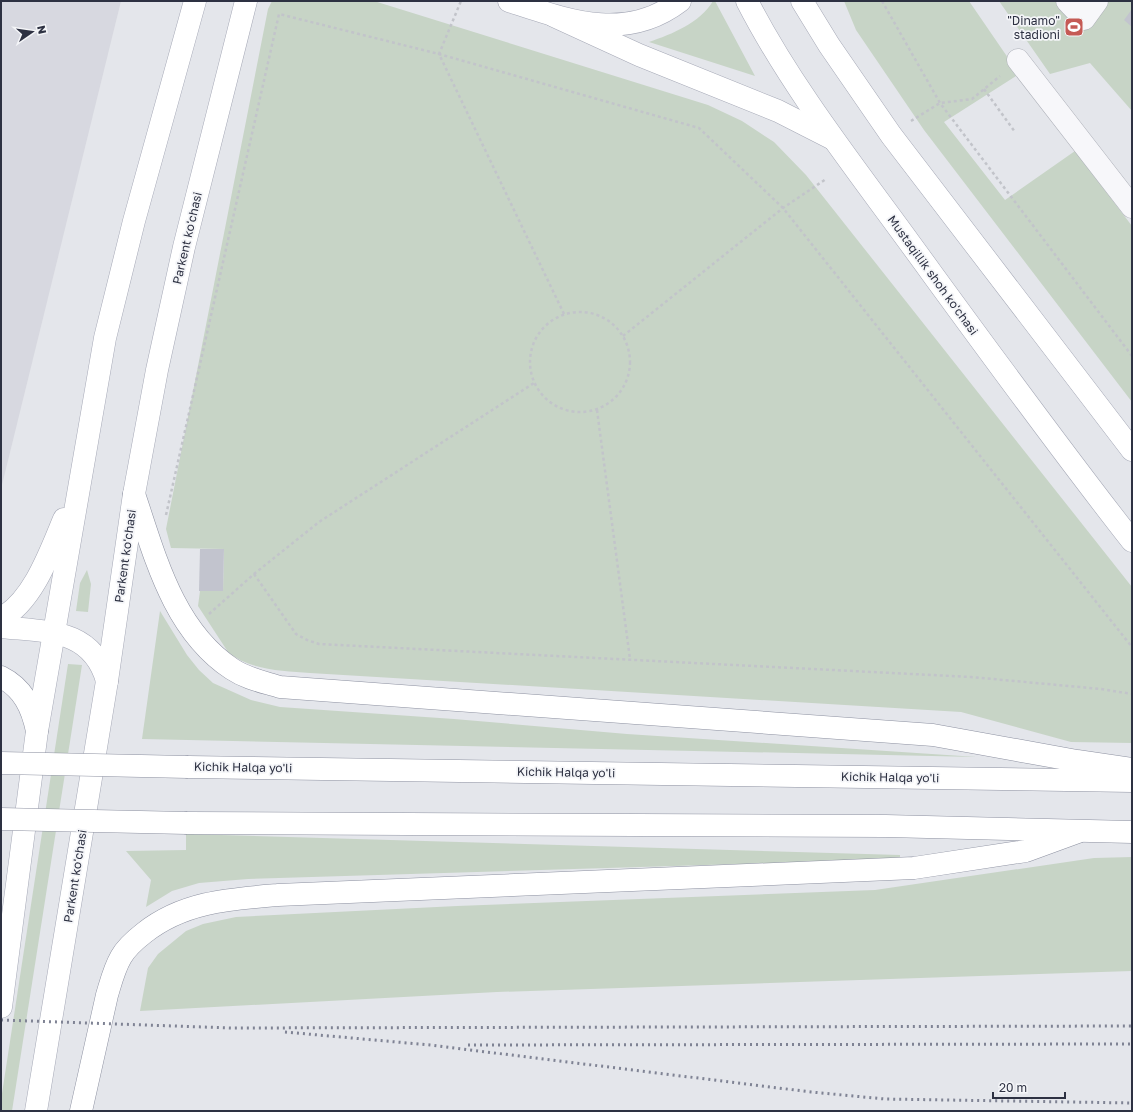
<svg xmlns="http://www.w3.org/2000/svg" width="1133" height="1112" viewBox="0 0 1133 1112" font-family="'Golos Text',sans-serif">
<style>
.built{fill:#d7d8e0}
.green{fill:#c7d4c6}
.building{fill:#c2c4ce}
.lines{fill:none;stroke-linecap:round;stroke-linejoin:round}
.minor-casing{stroke:#adb0b8;stroke-width:23}
.major-casing{stroke:#a5a8b6;stroke-width:23}
.highway-casing{stroke:#8d91a1;stroke-width:23}
.path{stroke:#c2c4ca;stroke-width:2.5;stroke-dasharray:3 3;stroke-linecap:butt}
.minor{stroke:#f7f7fa;stroke-width:22}
.major{stroke:#fff;stroke-width:22}
.highway{stroke:#fff;stroke-width:22}
.rail{stroke:#7f8394;stroke-width:3;stroke-dasharray:2 4;stroke-linecap:butt}
.highway-bridge-casing{stroke:#8d91a1;stroke-width:23;stroke-linecap:butt}
.highway-bridge{stroke:#fff;stroke-width:22}
.labels{text-anchor:middle;dominant-baseline:central;stroke-width:3.5;stroke-linejoin:round;paint-order:stroke}
.poi-label{font-size:12px;fill:#2d3142;stroke:#f4f5f8;text-anchor:end}
.street-label{font-size:12px;fill:#2d3142;stroke:#f4f5f8}
</style>
<rect width="100%" height="100%" fill="#e4e6eb"/>
<path class="built" d="M1,1H121L1,489Z"/>
<g class="green">
<path d="M272,1H374L708,105L742,121L774,142L806,175L1132,587V743L1071,742L961,712L310,673C283,671 249,670 228,652L198,606L200,591H223L224,549L171,548L166,529L268,9Z"/>
<path d="M713,1H715L755,76L649,42C672,34 700,23 713,1Z"/>
<path d="M844,1H969L1019,74L944,122L1005,200L1075,151L1132,226V402L924,130L856,30Z"/>
<path d="M999,1H1132V111L1090,63L1050,74Z"/>
<path d="M87,570L91,584L88,612L76,611L80,583Z"/>
<path d="M160,611L187,655L199,670L213,683L251,700L280,707L454,719L627,734L977,757L142,739Z"/>
<path d="M68,664L82,665L12,1111H1V1100Z"/>
<path d="M186,834L900,855V859L248,879L199,883L172,891L146,907L151,880L126,851L186,850Z"/>
<path d="M1132,857V971L497,992L140,1011L148,968L158,954L186,931L203,924L236,917L457,906L875,890L1094,858Z"/>
</g>
<g class="building">
<path d="M1132,9V27L1124,20Z"/>
<path d="M200,549H224L223,591H199Z"/>
</g>
<g class="lines">
<defs>
<g id="minor">
<path d="M1067,1L1084,19L1097,1"/>
<path d="M1018,60L1132,207"/>
</g>
<g id="major">
<path d="M509,1C567,20 625,43 680,1"/>
<path d="M747,1C790,85 853,165 909,242C982,342 1055,443 1132,541"/>
<path d="M802,1L829,45L891,135L1132,450"/>
<path d="M554,16L639,55L778,111L833,139"/>
<path d="M1,618C33,602 51,550 64,519"/>
<path d="M1,627C46,632 92,628 107,681"/>
<path d="M1,1007L37,731L105,338L134,221L195,1"/>
<path d="M36,1111L107,681L134,494L157,370L184,247L246,1"/>
</g>
<g id="highway">
<path d="M134,494C155,556 173,630 232,669C247,679 264,682 280,687L933,735L1077,761L1132,769"/>
<path d="M1,677C23,688 32,707 37,731"/>
<path d="M188,767L1132,781"/>
<path d="M187,823L886,826L1132,832"/>
<path d="M81,1111L107,995C111,982 114,969 121,957C126,948 135,940 144,933C183,902 229,899 278,895L914,868L1026,851L1078,832"/>
</g>
</defs>
<use href="#minor" class="minor-casing"/>
<use href="#major" class="major-casing"/>
<use href="#highway" class="highway-casing"/>
<g class="path">
<path d="M882,1L940,103L1132,356"/>
<path d="M984,89L1015,132"/>
<path d="M911,121L940,103L972,99L1000,76"/>
<circle cx="580" cy="362" r="50"/>
<path d="M564,314L439,54L699,128L783,208L1132,647"/>
<path d="M623,336L783,208L826,179"/>
<path d="M597,410L630,659"/>
<path d="M166,515L279,14L439,54L461,1"/>
<path d="M254,574L296,634L307,640L319,644L971,677L1101,689L1132,694"/>
<path d="M209,614L254,574L319,522L534,383"/>
</g>
<use href="#minor" class="minor"/>
<use href="#major" class="major"/>
<use href="#highway" class="highway"/>
<g class="rail">
<path d="M1,1020L232,1028L1132,1026"/>
<path d="M285,1032L430,1045L811,1092L885,1099L1132,1103"/>
<path d="M468,1045L1132,1044"/>
</g>
<defs>
<g id="highway-bridge">
<path d="M1,763L188,767"/>
<path d="M1,819L187,823"/>
</g>
</defs>
<use href="#highway-bridge" class="highway-bridge-casing"/>
<use href="#highway-bridge" class="highway-bridge"/>
</g>
<defs>
<symbol id="stadium-square" viewBox="-11 -11 22 22"><rect x="-9" y="-9" width="18" height="18" rx="4" fill="#c55a55" stroke="#f4f5f8"/><path d="M0-5a6.5 5 0 1 0 0 10a6.5 5 0 1 0 0-10ZM-3.5-1.8h7v3.6h-7Z" fill="#fff"/></symbol>
</defs>
<g fill-rule="evenodd">
<use href="#stadium-square" x="1063" y="16" width="22" height="22"/>
</g>
<g class="labels">
<g class="poi-label">
<text x="1060" y="20">"Dinamo"<tspan x="1060" dy="14">stadioni</tspan></text>
</g>
<g class="street-label">
<text transform="translate(187 238) rotate(-77)">Parkent ko'chasi</text>
<text transform="translate(933 275) rotate(54)">Mustaqillik shoh ko'chasi</text>
<text transform="translate(125 556) rotate(-82)">Parkent ko'chasi</text>
<text transform="translate(243 767) rotate(1)">Kichik Halqa yo'li</text>
<text transform="translate(566 772) rotate(1)">Kichik Halqa yo'li</text>
<text transform="translate(890 777) rotate(1)">Kichik Halqa yo'li</text>
<text transform="translate(75 876) rotate(-81)">Parkent ko'chasi</text>
</g>
</g>
<rect width="1133" height="1112" fill="none" stroke="#2d3142" stroke-width="4"/>
<g transform="translate(32 32) rotate(77)" stroke="#f4f5f8" stroke-width="3" paint-order="stroke">
<path d="M0-3L7 15L0 10L-7 15Z" fill="#2d3142"/>
<text y="-6" font-size="11" font-weight="bold" text-anchor="middle" fill="#2d3142">N</text>
</g>
<path d="M993 1092v6h72v-6" fill="none" stroke="#2d3142" stroke-width="2"/>
<text x="999" y="1092" font-size="12" fill="#2d3142" stroke="#f4f5f8" stroke-width="3" paint-order="stroke">20 m</text>
</svg>
